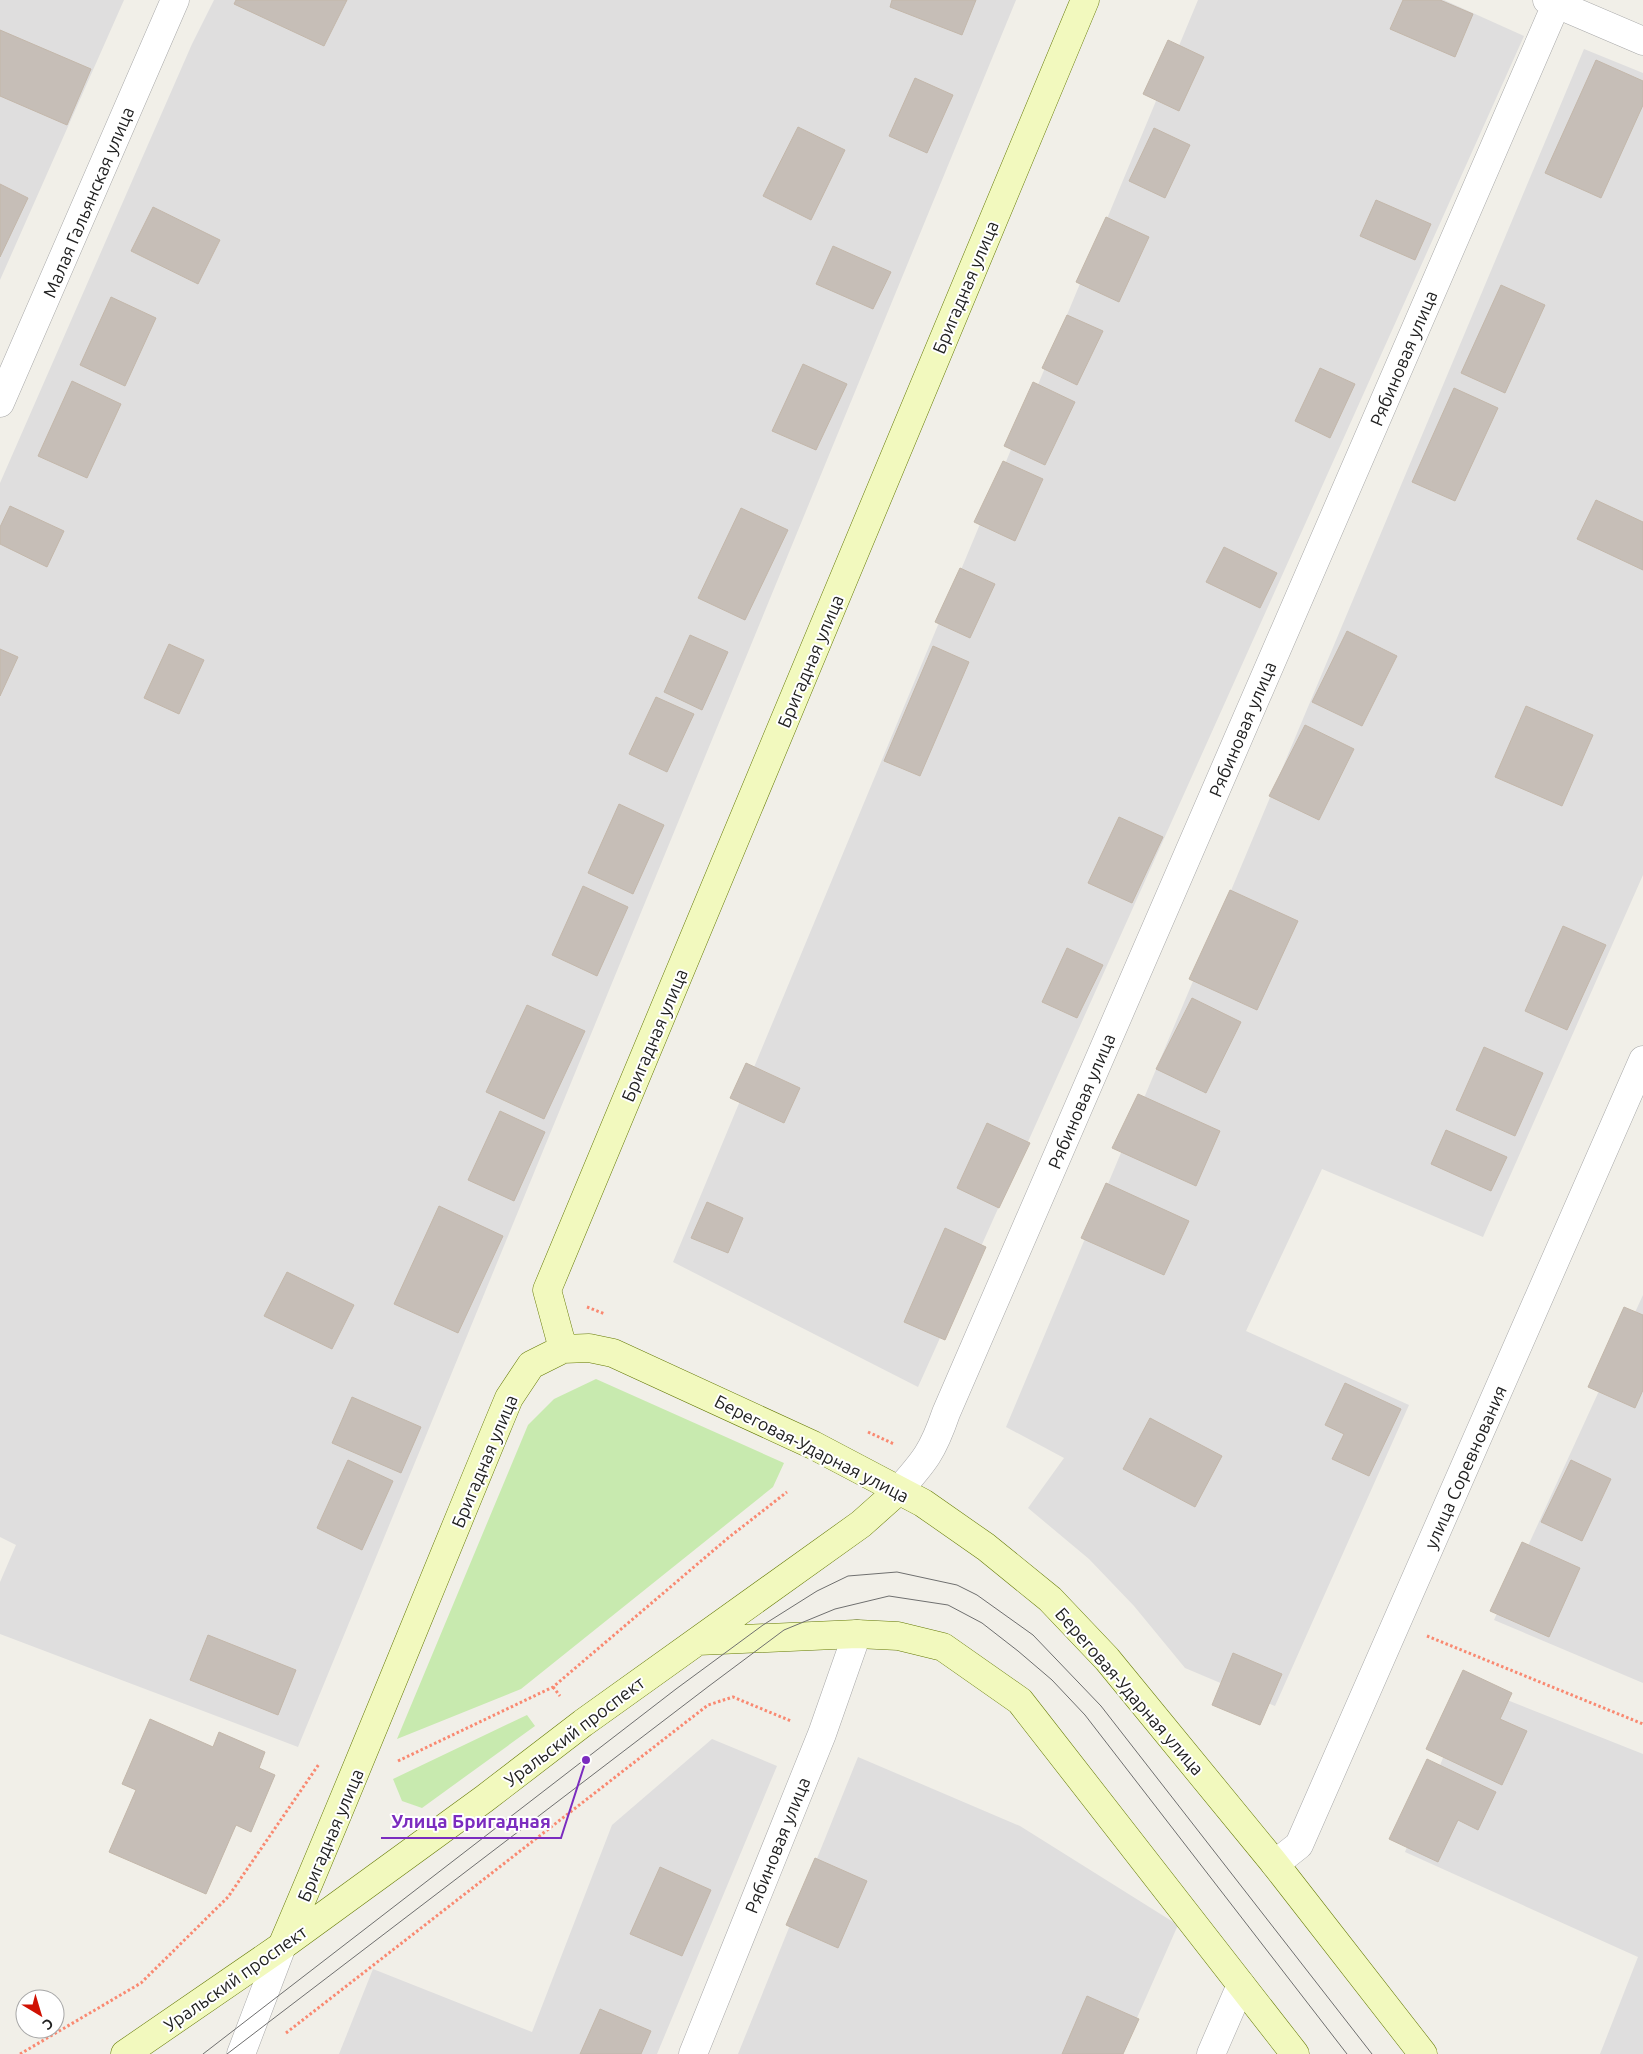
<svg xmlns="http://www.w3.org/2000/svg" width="1643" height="2054" font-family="Ubuntu,sans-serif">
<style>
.residential{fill:#dfdede}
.grass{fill:#c8eaaf}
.building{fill:#c6beb7;stroke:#c3b7aa}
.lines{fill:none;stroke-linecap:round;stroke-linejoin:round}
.street-casing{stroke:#a8a8a8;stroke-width:29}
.secondary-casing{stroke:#657a06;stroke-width:29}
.path{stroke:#f98971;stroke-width:3;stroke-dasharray:2.5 2.5;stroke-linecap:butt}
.street{stroke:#fff;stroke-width:28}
.secondary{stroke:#f2f9be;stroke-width:28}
.tram{stroke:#6f6f6f;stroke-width:1}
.labels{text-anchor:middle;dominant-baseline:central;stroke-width:4;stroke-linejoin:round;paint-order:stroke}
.street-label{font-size:18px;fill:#212121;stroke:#fff}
.leader{fill:none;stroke:#7b2cbf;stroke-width:2}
.callout-dot{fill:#7b2cbf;stroke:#fff;stroke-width:2}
.callout-label{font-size:19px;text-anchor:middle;font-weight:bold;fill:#7b2cbf;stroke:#fff;stroke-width:4;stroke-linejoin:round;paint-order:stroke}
</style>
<rect width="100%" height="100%" fill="#f1efe8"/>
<path class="residential" d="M 0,0 L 124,0 L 0,280 Z
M 214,0 L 1016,0 L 298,1747 L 0,1634 L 0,1582 L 16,1545 L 0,1537 L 0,483 L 192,44 Z
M 1198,0 L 1444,0 L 1524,36 L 918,1387 L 673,1262 Z
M 1584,49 L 1643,73 L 1643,875 L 1483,1237 L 1322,1169 L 1246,1331 L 1409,1405 L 1275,1706 L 1185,1668 L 1134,1606 L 1089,1559 L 1028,1508 L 1064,1458 L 1006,1427 Z
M 1643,1295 L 1643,1683 L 1494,1620 Z
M 1472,1686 L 1643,1754 L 1643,2054 L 1600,2054 L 1638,1957 L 1405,1852 Z
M 712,1739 L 777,1766 L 657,2054 L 339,2054 L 373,1969 L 532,2032 L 612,1825 Z
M 858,1757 L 1020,1826 L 1178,1925 L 1121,2054 L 738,2054 Z"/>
<path class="grass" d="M 596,1379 L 784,1463 L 773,1487 L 521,1689 L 397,1739 L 528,1425 L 554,1399 Z
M 527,1715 L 535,1726 L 422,1808 L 402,1801 L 393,1779 Z"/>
<path class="building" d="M 236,0 L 347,0 L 324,46 L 234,4 Z
M 892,0 L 976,0 L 962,35 L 890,7 Z
M 1403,0 L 1440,0 L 1473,14 L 1455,57 L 1390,29 Z
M 0,30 L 91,69 L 67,125 L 0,96 Z
M 1168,40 L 1204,57 L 1179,111 L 1143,94 Z
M 1596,60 L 1643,81 L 1643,105 L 1601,198 L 1545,173 Z
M 915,78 L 953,95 L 927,153 L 889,136 Z
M 798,127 L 845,150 L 811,220 L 763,196 Z
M 1154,128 L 1190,145 L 1165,198 L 1129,181 Z
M 0,184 L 28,198 L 0,257 Z
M 1376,200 L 1431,224 L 1415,260 L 1360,236 Z
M 153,207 L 220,240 L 198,284 L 131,251 Z
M 1106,217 L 1149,237 L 1119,302 L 1076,282 Z
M 833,246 L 891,272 L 873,309 L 816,284 Z
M 1501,285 L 1545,305 L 1505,393 L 1461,373 Z
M 111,297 L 156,318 L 125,386 L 80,365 Z
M 1067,315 L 1103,331 L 1077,385 L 1042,368 Z
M 803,364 L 847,384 L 816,450 L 772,431 Z
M 1320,368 L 1355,384 L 1330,438 L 1295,421 Z
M 72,381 L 121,404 L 87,478 L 38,456 Z
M 1033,382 L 1075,402 L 1045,465 L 1004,446 Z
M 1454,388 L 1498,408 L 1455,501 L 1412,482 Z
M 1003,461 L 1043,479 L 1015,541 L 974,522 Z
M 1596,500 L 1643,522 L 1643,570 L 1577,539 Z
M 10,506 L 64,531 L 47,567 L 0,544 L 0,527 Z
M 741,508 L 788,530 L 745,620 L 698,598 Z
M 1224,547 L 1277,573 L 1260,608 L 1206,582 Z
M 960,568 L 995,584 L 970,638 L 935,622 Z
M 1347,631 L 1397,656 L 1362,726 L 1312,702 Z
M 690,635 L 728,652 L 702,710 L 664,692 Z
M 169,644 L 204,660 L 179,714 L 144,698 Z
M 933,646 L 969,662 L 920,776 L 884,761 Z
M 0,649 L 18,657 L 0,696 Z
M 656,697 L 694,714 L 667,772 L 629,754 Z
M 1526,706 L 1593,735 L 1562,806 L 1495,777 Z
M 1305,725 L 1354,749 L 1319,820 L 1269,796 Z
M 619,804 L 664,825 L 633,894 L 588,873 Z
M 1119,817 L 1163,837 L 1132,903 L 1088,883 Z
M 583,886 L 628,907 L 597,976 L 552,955 Z
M 1230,890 L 1298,921 L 1257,1010 L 1189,979 Z
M 1563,926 L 1606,945 L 1567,1030 L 1525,1011 Z
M 1067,948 L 1103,965 L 1077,1018 L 1042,1002 Z
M 1192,998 L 1241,1022 L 1206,1093 L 1156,1069 Z
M 527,1005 L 585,1031 L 544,1119 L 486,1092 Z
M 1484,1047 L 1543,1073 L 1515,1136 L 1456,1110 Z
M 746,1063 L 800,1088 L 784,1123 L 730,1098 Z
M 1138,1094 L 1220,1131 L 1196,1186 L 1112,1148 Z
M 500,1111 L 545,1132 L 514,1201 L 468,1180 Z
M 987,1123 L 1030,1143 L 999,1208 L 957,1188 Z
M 1446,1130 L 1507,1157 L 1491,1191 L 1431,1164 Z
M 1106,1183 L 1189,1221 L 1164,1275 L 1081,1238 Z
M 707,1202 L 743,1218 L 728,1253 L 691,1238 Z
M 439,1206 L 503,1236 L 458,1333 L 394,1304 Z
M 945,1228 L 986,1247 L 945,1340 L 904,1322 Z
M 287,1272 L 354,1305 L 332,1349 L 264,1316 Z
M 1624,1307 L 1643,1315 L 1643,1390 L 1635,1408 L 1588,1387 Z
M 1345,1383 L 1401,1409 L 1369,1476 L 1332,1459 L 1344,1434 L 1325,1425 Z
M 352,1397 L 421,1427 L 401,1473 L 332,1443 Z
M 1150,1418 L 1222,1456 L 1195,1507 L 1123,1469 Z
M 348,1460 L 393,1481 L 362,1550 L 317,1528 Z
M 1571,1460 L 1611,1479 L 1582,1541 L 1541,1522 Z
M 1522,1542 L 1580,1568 L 1549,1637 L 1490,1611 Z
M 208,1635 L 296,1670 L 278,1715 L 190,1680 Z
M 1233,1653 L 1282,1674 L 1260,1725 L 1212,1705 Z
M 1463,1670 L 1512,1693 L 1500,1719 L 1527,1731 L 1502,1785 L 1426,1749 Z
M 150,1719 L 213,1747 L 219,1732 L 265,1752 L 259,1768 L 275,1775 L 251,1832 L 236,1825 L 206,1894 L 109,1852 L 136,1790 L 122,1784 Z
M 1427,1759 L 1496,1792 L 1478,1830 L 1458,1820 L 1438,1862 L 1389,1839 Z
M 815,1858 L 867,1881 L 838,1948 L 786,1925 Z
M 660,1867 L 711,1890 L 682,1956 L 630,1934 Z
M 1087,1996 L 1139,2019 L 1123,2054 L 1062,2054 Z
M 600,2009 L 651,2031 L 641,2054 L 580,2054 Z"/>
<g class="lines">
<defs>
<path id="street" d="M 1547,0 L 1643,41
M 0,403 L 175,0
M 898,1491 C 925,1461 933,1451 946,1413 L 1558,0
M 1275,1864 L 1299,1845 L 1643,1060
M 241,2054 L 282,1946
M 693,2054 L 822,1734 L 857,1634
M 1211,2054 L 1241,1985"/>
<path id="secondary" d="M 563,1349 L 547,1290 L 1085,0
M 698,1641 L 857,1634 L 898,1636 L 943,1647 L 1020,1701 L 1295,2054
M 282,1946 C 360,1764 433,1580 509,1398 L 531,1365 L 563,1349 L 589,1348 L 613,1353 L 813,1445 L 923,1503 L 986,1547 L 1050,1599 L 1107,1659 L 1275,1864 L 1423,2054
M 125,2054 L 282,1946 L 484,1799 L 583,1723 L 861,1524 L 898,1491"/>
</defs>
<use href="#street" class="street-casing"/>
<use href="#secondary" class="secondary-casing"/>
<path class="path" d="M 587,1307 L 605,1314
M 868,1432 L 894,1444
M 1427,1636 L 1643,1724
M 553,1687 L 560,1696
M 398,1761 L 553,1687 L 728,1538 L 787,1492
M 286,2033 L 708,1705 L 733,1697 L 791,1721
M 20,2054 L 141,1983 L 228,1897 L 319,1764"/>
<use href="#street" class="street"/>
<use href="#secondary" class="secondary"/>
<path class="tram" d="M 203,2054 L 676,1689 L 763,1625 L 817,1591 L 848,1576 L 897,1572 L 957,1585 L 977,1595 L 1033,1635 L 1101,1706 L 1372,2054
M 227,2054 L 709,1686 L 784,1630 L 835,1609 L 889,1596 L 948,1605 L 982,1623 L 1018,1651 L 1052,1680 L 1085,1715 L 1347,2054"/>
</g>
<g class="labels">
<g class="street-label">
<text transform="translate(88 202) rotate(-67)">Малая Гальянская улица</text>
<text transform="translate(965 287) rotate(-67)">Бригадная улица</text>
<text transform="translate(1403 358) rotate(-67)">Рябиновая улица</text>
<text transform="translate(810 661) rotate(-67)">Бригадная улица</text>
<text transform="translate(1242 729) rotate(-67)">Рябиновая улица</text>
<text transform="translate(654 1035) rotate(-67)">Бригадная улица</text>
<text transform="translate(1081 1101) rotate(-67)">Рябиновая улица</text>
<text transform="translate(812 1448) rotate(27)">Береговая-Ударная улица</text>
<text transform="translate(484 1461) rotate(-67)">Бригадная улица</text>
<text transform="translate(1465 1467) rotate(-66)">улица Соревнования</text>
<text transform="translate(1130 1691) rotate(49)">Береговая-Ударная улица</text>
<text transform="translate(574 1731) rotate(-37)">Уральский проспект</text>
<text transform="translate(330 1835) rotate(-67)">Бригадная улица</text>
<text transform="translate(777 1845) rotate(-68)">Рябиновая улица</text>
<text transform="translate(235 1978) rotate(-35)">Уральский проспект</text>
</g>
</g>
<path class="leader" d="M586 1760L561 1838H381"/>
<circle class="callout-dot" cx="586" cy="1760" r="5"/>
<g class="callout-label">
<text x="471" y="1828">Улица Бригадная</text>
</g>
<g transform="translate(40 2014) rotate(142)"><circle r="24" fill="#ffffff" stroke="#a6a6a6"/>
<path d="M0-4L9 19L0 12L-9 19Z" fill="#d01102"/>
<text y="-8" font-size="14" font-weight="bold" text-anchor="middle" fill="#212121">С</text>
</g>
</svg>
